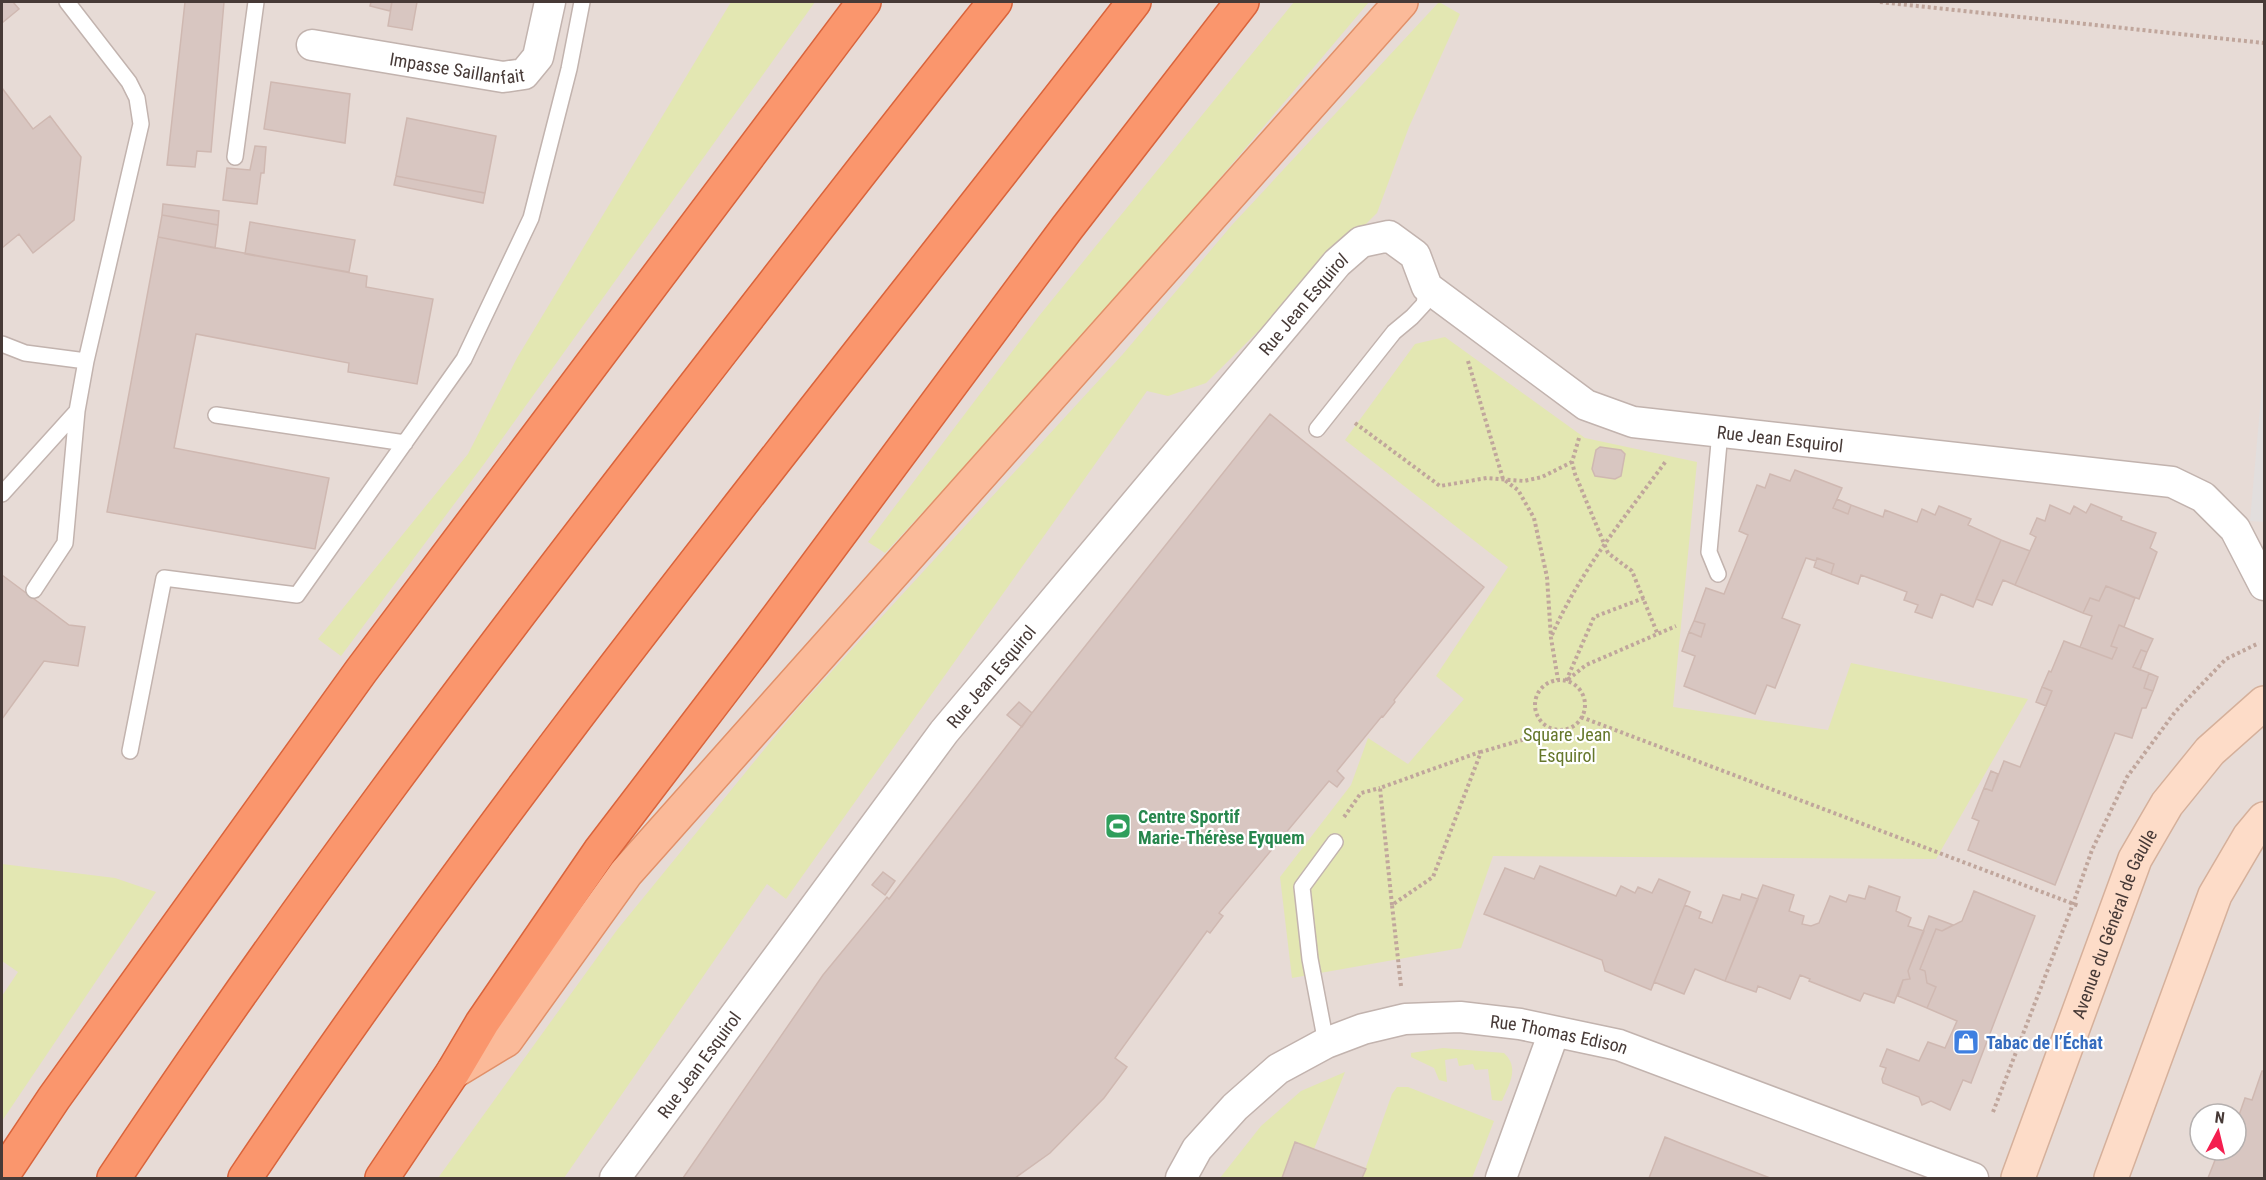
<svg xmlns="http://www.w3.org/2000/svg" width="2266" height="1180" font-family="'Roboto Condensed',sans-serif">
<style>
.residential{fill:#e7dbd6;fill-rule:evenodd}
.green{fill:#e3e7b2}
.parking{fill:#e2dedd}
.building{fill:#d8c6c1;stroke:#cfb8b1;stroke-width:1.5}
.lines{fill:none;stroke-linecap:round;stroke-linejoin:round}
.lane-casing{stroke:#c2b3ae;stroke-width:18}
.street-casing{stroke:#c2b3ae;stroke-width:33}
.secondary-casing{stroke:#d5b09b;stroke-width:36}
.primary-casing{stroke:#e19069;stroke-width:36}
.highway-casing{stroke:#d9643c;stroke-width:36}
.path{stroke:#c0a69c;stroke-width:4;stroke-dasharray:3 3;stroke-linecap:butt}
.lane{stroke:#fff;stroke-width:15}
.street{stroke:#fff;stroke-width:30}
.secondary{stroke:#fddcc8;stroke-width:33}
.primary{stroke:#fbba99;stroke-width:33}
.highway{stroke:#fa966d;stroke-width:33}
.labels{text-anchor:middle;dominant-baseline:central;stroke-width:4.5;stroke-linejoin:round;paint-order:stroke}
.street-label{font-size:18px;fill:#473a37;stroke:#fff}
.park-label{font-size:18px;fill:#65772b;stroke:#fff}
.leisure-label{font-size:18px;font-weight:bold;fill:#27864d;stroke:#fff;text-anchor:start}
.shop-label{font-size:18px;font-weight:bold;fill:#366cbe;stroke:#fff;text-anchor:start}
</style>
<rect width="100%" height="100%" fill="#f3ece8"/>
<path class="residential" d="M 2,2 L 2264,2 L 2264,1178 L 2,1178 ZM 2200,1114 L 2236,1114 L 2236,1150 L 2200,1150 Z"/>
<path class="green" d="M 731,2 L 815,2 L 484,464 L 341,656 L 318,639 L 468,454 L 517,358 Z
M 1294,2 L 1369,2 L 1083,340 L 885,553 L 868,542 L 1039,316 Z
M 1439,2 L 1460,14 L 1409,127 L 1377,213 L 1206,383 L 1168,396 L 1147,391 L 786,899 L 767,884 L 564,1178 L 438,1178 L 617,930 L 798,708 L 1123,354 L 1232,225 Z
M 1445,337 L 1585,438 L 1697,462 L 1673,707 L 1828,730 L 1851,663 L 2028,699 L 1936,859 L 1493,856 L 1461,948 L 1292,978 L 1280,877 L 1351,785 L 1368,738 L 1408,764 L 1464,699 L 1436,676 L 1508,567 L 1345,440 L 1415,344 Z
M 2,864 L 115,878 L 156,892 L 2,1121 L 2,996 L 18,972 L 2,961 Z
M 1443,1048 L 1504,1053 C 1520,1068 1509,1084 1502,1101 L 1492,1100 L 1488,1069 L 1475,1070 L 1473,1064 L 1459,1066 L 1457,1058 L 1445,1060 L 1447,1082 L 1439,1080 L 1434,1068 L 1411,1057 L 1411,1053 Z
M 1345,1072 L 1314,1149 L 1295,1142 L 1282,1178 L 1220,1178 L 1261,1126 L 1301,1091 Z
M 1397,1087 L 1408,1087 L 1494,1121 L 1472,1178 L 1362,1178 L 1392,1094 Z"/>
<path class="parking" d="M 2264,363 L 2264,522 L 2250,521 Z"/>
<path class="building" d="M 2,2 L 13,2 L 19,9 L 2,23 Z
M 185,2 L 224,2 L 211,152 L 197,151 L 195,167 L 167,165 Z
M 371,2 L 392,2 L 390,11 L 370,6 Z
M 392,2 L 417,2 L 412,30 L 388,26 Z
M 271,82 L 350,94 L 345,143 L 264,129 Z
M 2,88 L 33,129 L 50,116 L 81,157 L 74,220 L 33,253 L 19,234 L 2,248 Z
M 407,118 L 496,136 L 485,193 L 396,176 Z
M 255,146 L 266,147 L 264,173 L 261,173 L 257,204 L 223,200 L 227,168 L 250,170 Z
M 396,176 L 485,193 L 483,203 L 394,185 Z
M 163,204 L 219,211 L 218,225 L 162,215 Z
M 162,215 L 218,225 L 215,248 L 158,237 Z
M 250,222 L 355,240 L 349,272 L 245,254 Z
M 158,237 L 367,276 L 366,287 L 433,299 L 417,384 L 348,372 L 349,363 L 196,334 L 174,448 L 329,478 L 315,549 L 107,512 Z
M 1270,414 L 1484,587 L 1394,700 L 1395,702 L 1383,717 L 1382,716 L 1337,771 L 1344,778 L 1337,787 L 1329,781 L 1219,913 L 1223,916 L 1210,933 L 1207,931 L 1115,1058 L 1127,1067 L 1104,1098 L 1050,1153 L 1015,1178 L 683,1178 L 823,975 L 887,897 L 889,899 L 1032,713 Z
M 1600,447 L 1621,450 L 1625,454 L 1621,476 L 1615,479 L 1595,476 L 1592,469 L 1596,450 Z
M 1795,470 L 1842,488 L 1833,508 L 1848,514 L 1851,505 L 1883,517 L 1885,510 L 1917,522 L 1922,509 L 1935,515 L 1939,506 L 1971,519 L 1968,525 L 2001,540 L 1973,607 L 1941,594 L 1932,618 L 1915,612 L 1918,605 L 1904,600 L 1907,592 L 1861,575 L 1858,584 L 1831,574 L 1834,564 L 1817,558 L 1816,561 L 1806,558 L 1782,618 L 1800,625 L 1775,688 L 1767,685 L 1755,714 L 1684,686 L 1695,656 L 1682,651 L 1689,632 L 1701,637 L 1705,624 L 1694,621 L 1706,588 L 1724,594 L 1748,535 L 1739,531 L 1757,485 L 1765,488 L 1770,474 L 1790,481 Z
M 1837,499 L 1851,505 L 1848,514 L 1833,508 Z
M 2091,504 L 2122,517 L 2121,520 L 2156,533 L 2150,548 L 2157,552 L 2139,599 L 2106,586 L 2099,601 L 2090,598 L 2083,613 L 2015,585 L 2036,537 L 2030,534 L 2037,518 L 2045,521 L 2050,505 L 2070,514 L 2074,506 L 2086,513 Z
M 2001,540 L 2030,551 L 2015,585 L 2003,580 L 1992,605 L 1976,599 Z
M 1817,558 L 1834,564 L 1831,574 L 1814,567 Z
M 2,575 L 69,625 L 85,627 L 78,666 L 44,661 L 2,719 Z
M 2106,586 L 2135,598 L 2124,627 L 2119,625 L 2111,646 L 2117,648 L 2112,659 L 2080,647 L 2092,616 L 2083,613 L 2090,598 L 2099,601 Z
M 1694,621 L 1705,624 L 1701,637 L 1689,632 Z
M 2119,625 L 2153,639 L 2147,652 L 2141,650 L 2133,667 L 2149,673 L 2144,688 L 2153,691 L 2146,708 L 2142,708 L 2132,738 L 2115,733 L 2055,885 L 1968,850 L 1979,821 L 1972,818 L 1984,788 L 1992,791 L 2004,761 L 2020,767 L 2052,691 L 2042,687 L 2049,671 L 2051,672 L 2064,641 L 2112,659 L 2117,648 L 2111,646 Z
M 2141,650 L 2147,652 L 2140,670 L 2133,667 Z
M 2149,673 L 2158,677 L 2153,691 L 2144,688 Z
M 2042,687 L 2052,691 L 2046,706 L 2036,702 Z
M 1019,702 L 1032,713 L 1022,727 L 1007,715 Z
M 1991,771 L 1998,774 L 1992,791 L 1984,788 Z
M 1540,866 L 1616,896 L 1621,886 L 1635,893 L 1638,887 L 1652,893 L 1659,879 L 1690,892 L 1651,990 L 1605,971 L 1602,960 L 1484,914 L 1505,868 L 1534,879 Z
M 883,872 L 895,881 L 885,895 L 872,885 Z
M 1763,885 L 1794,895 L 1789,911 L 1804,916 L 1802,924 L 1811,926 L 1819,923 L 1830,896 L 1846,902 L 1849,895 L 1865,899 L 1869,886 L 1900,897 L 1896,911 L 1911,918 L 1908,926 L 1924,931 L 1908,971 L 1910,979 L 1903,980 L 1894,1003 L 1864,993 L 1860,1001 L 1809,981 L 1810,979 L 1800,975 L 1790,999 L 1758,986 L 1756,992 L 1725,981 Z
M 1974,891 L 2035,916 L 1971,1083 L 1963,1080 L 1950,1110 L 1931,1101 L 1922,1105 L 1919,1097 L 1883,1083 L 1882,1079 L 1886,1068 L 1880,1066 L 1887,1049 L 1919,1061 L 1928,1042 L 1945,1048 L 1957,1021 L 1927,1008 L 1936,987 L 1927,983 L 1925,971 L 1920,969 L 1936,929 L 1942,931 L 1962,921 Z
M 1742,894 L 1758,899 L 1725,981 L 1695,969 L 1684,994 L 1654,982 L 1685,905 L 1701,912 L 1699,918 L 1712,923 L 1723,895 L 1740,900 Z
M 1929,916 L 1953,925 L 1942,931 L 1936,929 L 1920,969 L 1925,971 L 1927,983 L 1936,987 L 1927,1008 L 1898,996 L 1903,980 L 1910,979 L 1908,971 Z
M 2262,1071 L 2264,1071 L 2264,1178 L 2208,1178 L 2219,1150 L 2236,1150 L 2236,1124 L 2245,1098 L 2252,1100 Z
M 1665,1137 L 1682,1144 L 1770,1178 L 1649,1178 Z
M 1295,1142 L 1366,1169 L 1362,1178 L 1282,1178 Z"/>
<g class="lines">
<defs>
<path id="lane" d="M 235,157 L 256,2
M 2,344 L 25,353 L 86,361
M 216,415 L 405,443
M 1317,429 L 1394,332 L 1412,317 L 1424,304 L 1427,287
M 2,494 L 77,411
M 1718,574 L 1709,552 L 1720,432
M 34,590 L 65,543 L 77,411 L 86,361 L 141,124 L 137,98 L 129,82 L 67,2
M 130,751 L 164,578 L 297,595 L 464,359 L 531,218 L 569,69 L 582,2
M 1326,1043 L 1310,959 L 1302,887 L 1335,842"/>
<g id="street">
<path id="s1" d="M 312,45 L 503,77 L 524,74 L 538,57 L 550,2"/>
<path id="s2" d="M 615,1178 L 944,732 L 1337,263 L 1361,242 L 1389,236 L 1415,255 L 1427,287 L 1586,405 L 1633,422 L 2172,482 L 2203,497 L 2235,529 L 2264,585"/>
<path id="s3" d="M 1181,1178 L 1197,1149 L 1235,1107 L 1278,1069 L 1326,1043 L 1363,1029 L 1405,1019 L 1460,1017 L 1520,1024 L 1619,1045 L 1973,1178"/>
<path d="M 1501,1178 L 1554,1032"/>
</g>
<g id="secondary">
<path id="s4" d="M 2018,1178 L 2135,859 L 2167,804 L 2210,751 L 2264,703"/>
<path d="M 2111,1178 L 2215,895 L 2249,837 L 2264,819"/>
</g>
<path id="primary" d="M 453,1072 L 506,1040 L 626,873 L 1401,2"/>
<path id="highway" d="M 2,1176 L 54,1098 L 361,671 L 864,2
M 114,1178 C 288,916 479,664 672,415 C 779,277 886,138 995,2
M 245,1178 C 519,770 833,391 1134,2
M 382,1178 L 453,1072 L 482,1023 L 600,851 L 755,648 L 1067,228 L 1242,2"/>
</defs>
<use href="#lane" class="lane-casing"/>
<use href="#street" class="street-casing"/>
<use href="#secondary" class="secondary-casing"/>
<use href="#primary" class="primary-casing"/>
<use href="#highway" class="highway-casing"/>
<path class="path" d="M 1880,2 L 2264,43
M 1468,361 L 1503,479 L 1518,490 L 1534,518 L 1547,577 L 1551,638 L 1558,680
M 1355,423 L 1440,486 L 1487,478 L 1524,481 L 1542,477 L 1572,462
M 1579,438 L 1572,462 L 1575,474 L 1608,553 L 1632,571 L 1658,635
M 1644,598 L 1594,617 L 1566,681 L 1586,665 L 1676,626
M 1552,635 C 1580,571 1625,517 1666,461
M1535 705a25 25 0 1 1 50 0a25 25 0 1 1-50 0Z
M 1581,717 L 2079,906
M 1344,817 L 1361,793 L 1380,788
M 1392,905 L 1380,788 L 1480,752
M 1401,986 L 1392,905 L 1433,877 L 1481,752 L 1556,730
M 1993,1112 L 2073,904 L 2092,850 L 2127,777 L 2175,712 L 2226,659 L 2259,643"/>
<use href="#lane" class="lane"/>
<use href="#street" class="street"/>
<use href="#secondary" class="secondary"/>
<use href="#primary" class="primary"/>
<use href="#highway" class="highway"/>
</g>
<defs>
<symbol id="stadium-square" viewBox="-11 -11 22 22"><rect x="-9" y="-9" width="18" height="18" rx="4" fill="#2e9e5b" stroke="#fff"/><path d="M0-5a6.5 5 0 1 0 0 10a6.5 5 0 1 0 0-10ZM-3.5-1.8h7v3.6h-7Z" fill="#fff"/></symbol>
<symbol id="shop-square" viewBox="-11 -11 22 22"><rect x="-9" y="-9" width="18" height="18" rx="4" fill="#3f7fe0" stroke="#fff"/><path d="M-5-2.5h2.3a2.7 3.5 0 0 1 5.4 0H5L5.5 6h-11ZM-1.5-2.5h3a1.5 2.3 0 0 0-3 0Z" fill="#fff"/></symbol>
</defs>
<g fill-rule="evenodd">
<use href="#stadium-square" x="1103" y="811" width="30" height="30"/>
<use href="#shop-square" x="1951" y="1027" width="30" height="30"/>
</g>
<g class="labels">
<g class="street-label">
<text stroke="none"><textPath href="#s1" startOffset="147">Impasse Saillanfait</textPath></text>
<text stroke="none"><textPath href="#s2" startOffset="1113">Rue Jean Esquirol</textPath></text>
<text stroke="none"><textPath href="#s2" startOffset="1689">Rue Jean Esquirol</textPath></text>
<text stroke="none"><textPath href="#s2" startOffset="627">Rue Jean Esquirol</textPath></text>
<text stroke="none"><textPath href="#s4" startOffset="272">Avenue du Général de Gaulle</textPath></text>
<text stroke="none"><textPath href="#s3" startOffset="440">Rue Thomas Edison</textPath></text>
<text stroke="none"><textPath href="#s2" startOffset="141">Rue Jean Esquirol</textPath></text>
</g>
<g class="park-label">
<text x="1567" y="734">Square Jean<tspan x="1567" dy="21">Esquirol</tspan></text>
</g>
<g class="leisure-label">
<text x="1138" y="816">Centre Sportif<tspan x="1138" dy="21">Marie-Thérèse Eyquem</tspan></text>
</g>
<g class="shop-label">
<text x="1986" y="1042">Tabac de l’Échat</text>
</g>
</g>
<rect width="2266" height="1180" fill="none" stroke="#473a37" stroke-width="6"/>
<g transform="translate(2218 1132) rotate(7)"><circle r="28" fill="#ffffff" stroke="#b5b0af" stroke-width="1.5"/>
<path d="M0-4.5L10 22L0 15L-10 22Z" fill="#f41e4f"/>
<text y="-9" font-size="16" font-weight="bold" text-anchor="middle" fill="#473a37">N</text>
</g>
</svg>
